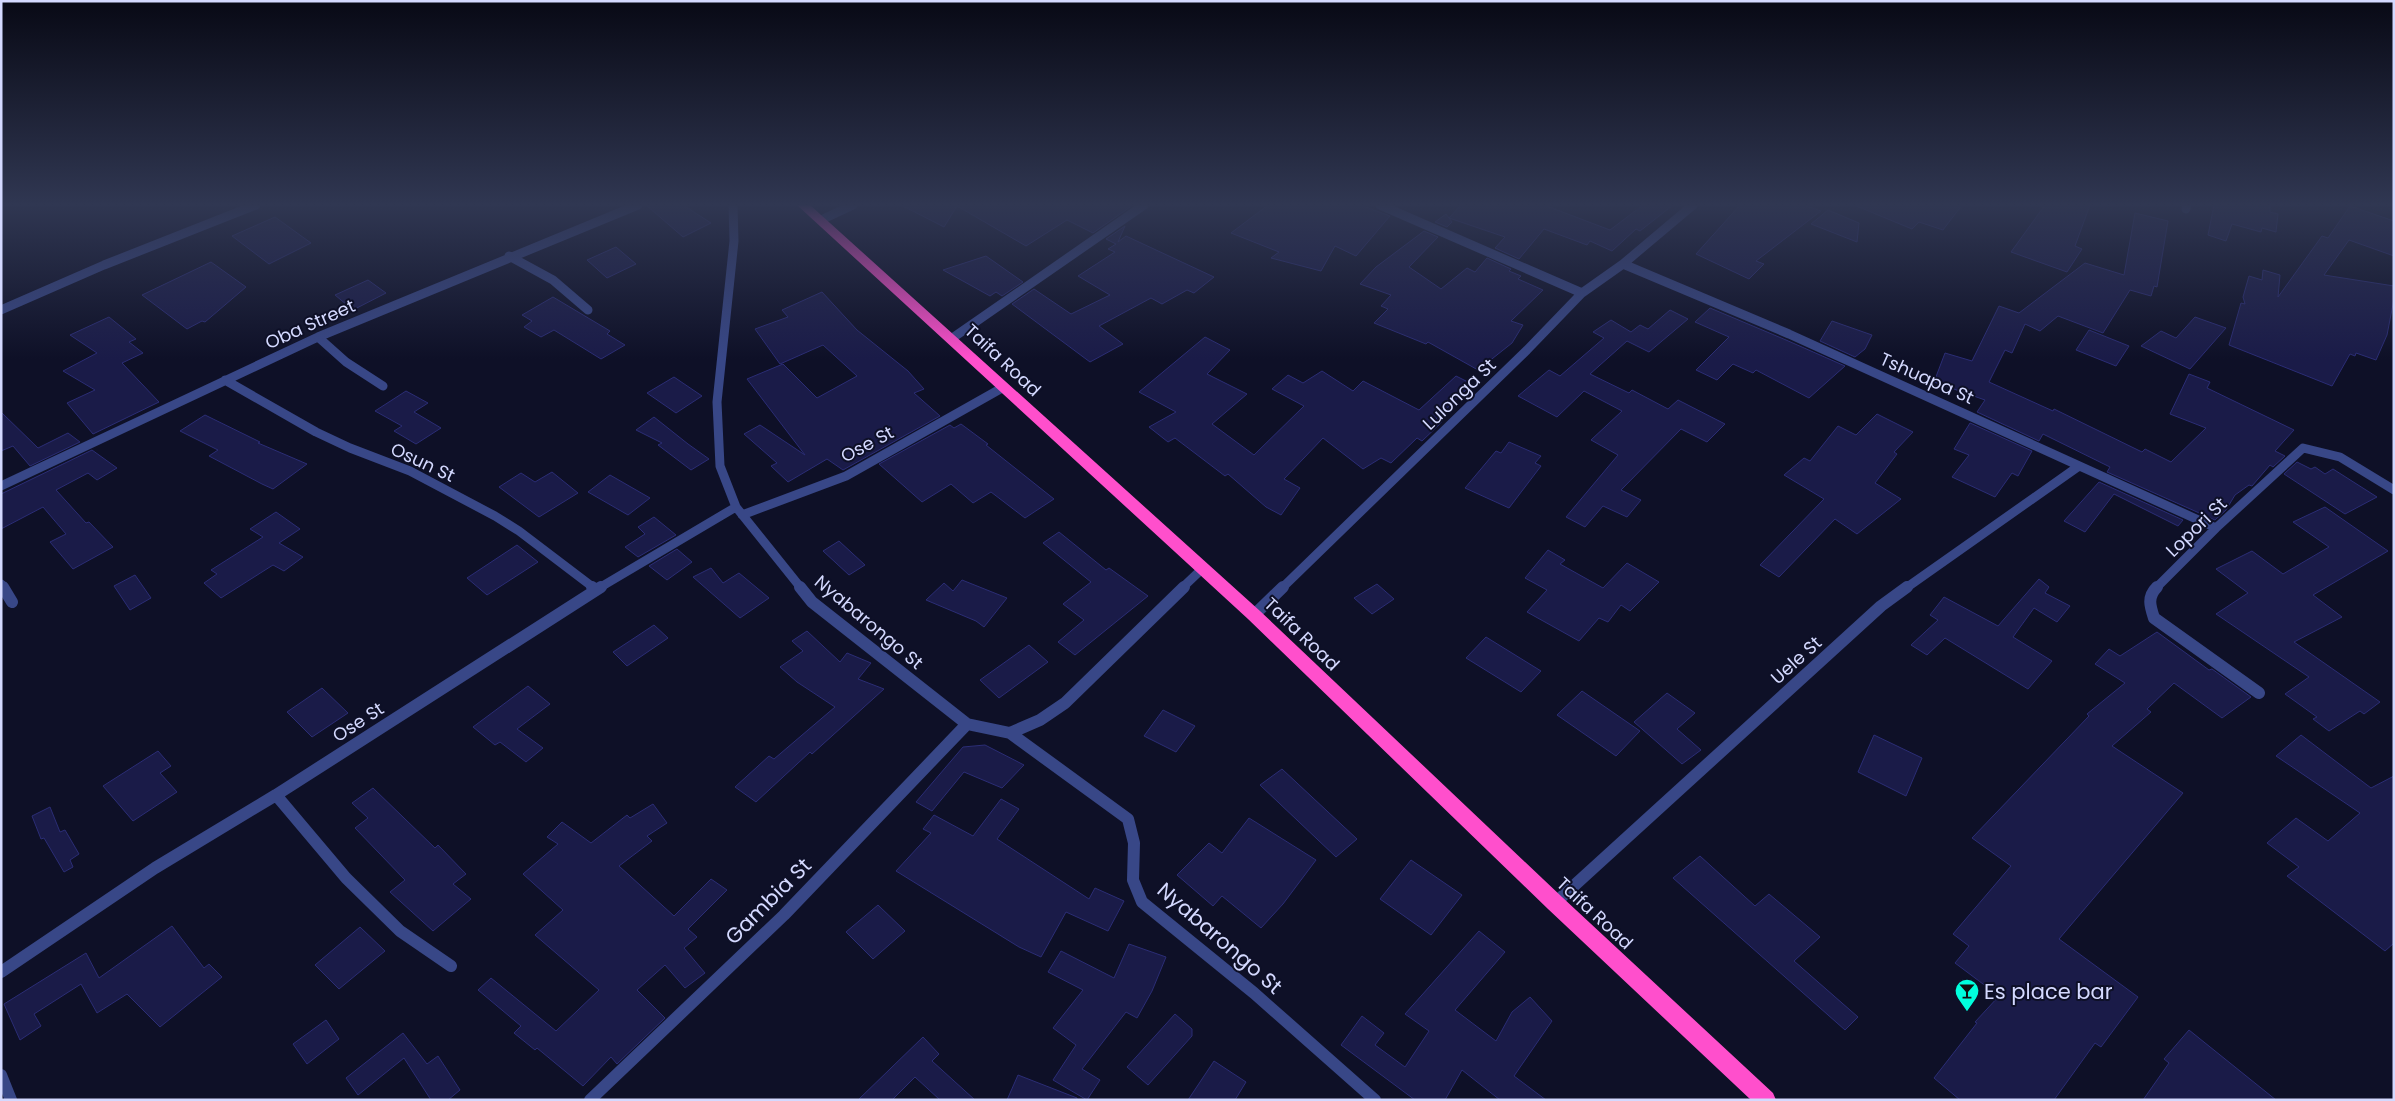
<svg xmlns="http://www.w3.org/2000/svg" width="2395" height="1101" font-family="Poppins,sans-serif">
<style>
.building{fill:#1a1b48;stroke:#2b2d75}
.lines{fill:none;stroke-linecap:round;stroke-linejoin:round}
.street-far1{stroke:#384787;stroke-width:9}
.street{stroke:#384787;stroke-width:12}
.highway{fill:#ff4fcc;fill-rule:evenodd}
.labels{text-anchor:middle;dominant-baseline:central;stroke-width:4;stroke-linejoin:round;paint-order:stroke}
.street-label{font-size:18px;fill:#d4d9ff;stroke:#0e1027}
.near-street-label{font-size:21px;fill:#d4d9ff;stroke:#0e1027}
.near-poi-label{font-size:21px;fill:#d4d9ff;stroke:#0e1027;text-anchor:start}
</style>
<rect width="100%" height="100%" fill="#0e1027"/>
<path class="building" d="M 646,205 L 683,205 L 711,223 L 683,237 Z
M 901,205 L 1133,205 L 1093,233 L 1067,220 L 1026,246 L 957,206 L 944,227 Z
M 1268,205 L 1360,205 L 1390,216 L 1356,256 L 1335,246 L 1321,271 L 1271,258 L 1279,252 L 1231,233 Z
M 1461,205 L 1544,205 L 1610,230 L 1643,205 L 1673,205 L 1640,231 L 1636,229 L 1612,251 L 1590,241 L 1587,245 L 1544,229 L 1519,259 L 1495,248 L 1505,237 L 1449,218 Z
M 1740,205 L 1803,205 L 1821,211 L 1756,261 L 1764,264 L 1749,279 L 1696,254 Z
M 1854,205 L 1962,205 L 1943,230 L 1919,222 L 1912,229 Z
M 2045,205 L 2090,205 L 2075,246 L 2082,249 L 2067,272 L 2011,252 Z
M 2214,205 L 2270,205 L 2270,212 L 2278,214 L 2276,232 L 2262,228 L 2261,232 L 2232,224 L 2226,241 L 2208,235 Z
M 2350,206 L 2394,221 L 2394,256 L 2349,240 L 2324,275 L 2394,286 L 2394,299 L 2387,335 L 2376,360 L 2356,353 L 2355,356 L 2350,354 L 2332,386 L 2229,345 L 2241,303 L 2245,304 L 2243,297 L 2249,276 L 2262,280 L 2263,270 L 2280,275 L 2278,297 L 2322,236 L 2328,238 Z
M 1828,210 L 1859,223 L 1857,242 L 1811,224 Z
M 2135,213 L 2168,221 L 2157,287 L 2154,286 L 2151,296 L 2130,290 L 2103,333 L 2058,316 L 2040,331 L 2025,324 L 2012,353 L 2005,350 L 1989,382 L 2053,411 L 2054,409 L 2142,452 L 2145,449 L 2171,462 L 2206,428 L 2170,414 L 2189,374 L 2210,382 L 2207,388 L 2294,430 L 2275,451 L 2285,456 L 2273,467 L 2270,465 L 2252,486 L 2249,485 L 2235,495 L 2226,510 L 2215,520 L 2107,472 L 2110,467 L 2043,434 L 2039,441 L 1977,412 L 1985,400 L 1934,382 L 1945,353 L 1972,361 L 1999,306 L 2019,313 L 2085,263 L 2124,275 Z
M 1446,214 L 1452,222 L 1447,227 L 1435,222 Z
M 275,217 L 311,243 L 269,264 L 232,236 Z
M 1125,226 L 1118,242 L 1126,236 L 1214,277 L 1194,293 L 1187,290 L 1162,304 L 1151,298 L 1099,326 L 1123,344 L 1090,362 L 1012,304 L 1034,289 L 1071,314 L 1110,295 L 1078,276 L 1115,252 L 1108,249 L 1116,244 L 1106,239 Z
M 1424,231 L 1438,237 L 1409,267 L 1441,289 L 1467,268 L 1475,272 L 1487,258 L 1511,269 L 1509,271 L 1521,276 L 1518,279 L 1543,290 L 1511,321 L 1523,325 L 1512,343 L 1478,370 L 1428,342 L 1426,344 L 1374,323 L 1388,309 L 1381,306 L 1391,295 L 1360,284 L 1376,267 Z
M 616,247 L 636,264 L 607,278 L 587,260 Z
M 986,256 L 1023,282 L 1002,296 L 996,292 L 990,296 L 943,270 Z
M 211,262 L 246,287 L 205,322 L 202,321 L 187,329 L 142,295 Z
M 368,280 L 386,293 L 353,310 L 335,295 Z
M 822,292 L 857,330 L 908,371 L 924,389 L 914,393 L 940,416 L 843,470 L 827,459 L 788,482 L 771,466 L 777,463 L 744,434 L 760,425 L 805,455 L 747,379 L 783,364 L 817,398 L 857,376 L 823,345 L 780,364 L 755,329 L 788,317 L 782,310 Z
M 553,297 L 610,331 L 607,334 L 625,345 L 601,359 L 554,330 L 541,337 L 524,327 L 532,321 L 522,315 Z
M 1710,308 L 1786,340 L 1845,366 L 1809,398 L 1756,370 L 1753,373 L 1733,364 L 1717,380 L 1696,370 L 1729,337 L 1695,322 Z
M 1670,310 L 1688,319 L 1649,352 L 1627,341 L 1590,374 L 1629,393 L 1632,390 L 1668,409 L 1678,400 L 1725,424 L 1707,442 L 1681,429 L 1621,490 L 1641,500 L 1627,517 L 1603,506 L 1585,527 L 1566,517 L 1618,455 L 1591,440 L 1622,411 L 1584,391 L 1557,417 L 1518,396 L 1549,370 L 1560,376 L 1604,338 L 1593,332 L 1611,320 L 1631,332 L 1640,325 L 1648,329 Z
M 109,317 L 136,339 L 129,342 L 143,353 L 122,363 L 159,402 L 93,434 L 67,403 L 95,390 L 63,371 L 97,353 L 70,335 Z
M 2195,317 L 2226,328 L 2190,369 L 2141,346 L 2161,331 L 2176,338 Z
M 1832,321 L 1872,335 L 1865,349 L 1855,357 L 1820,341 Z
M 2089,330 L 2129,346 L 2116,366 L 2076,350 Z
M 1205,337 L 1230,350 L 1207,374 L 1247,394 L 1212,424 L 1254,455 L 1304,406 L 1272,389 L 1288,375 L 1303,383 L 1322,371 L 1353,391 L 1363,381 L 1419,410 L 1456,376 L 1472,384 L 1436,419 L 1442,422 L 1422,441 L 1417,438 L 1391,463 L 1381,458 L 1363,469 L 1323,438 L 1284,479 L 1300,488 L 1281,515 L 1266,507 L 1228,474 L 1225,476 L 1175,438 L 1168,442 L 1149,427 L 1176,412 L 1139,392 Z
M 674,377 L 702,396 L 676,413 L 647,393 Z
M 406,391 L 428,403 L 414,412 L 441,428 L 416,444 L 394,431 L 402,426 L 375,411 Z
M 1,412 L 38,448 L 68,433 L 80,442 L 30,466 L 13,446 L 1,451 Z
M 1877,414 L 1913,432 L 1894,452 L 1897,454 L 1875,483 L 1901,499 L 1857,534 L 1835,519 L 1779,577 L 1760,565 L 1824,499 L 1784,475 L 1804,458 L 1810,461 L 1838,426 L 1856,435 Z
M 205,415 L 260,442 L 258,443 L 307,464 L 273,489 L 262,484 L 209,456 L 218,450 L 180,431 Z
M 654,417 L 688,444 L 709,459 L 691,470 L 658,445 L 662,443 L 636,430 Z
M 1970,423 L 2032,451 L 2018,476 L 2012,473 L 1995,497 L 1952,477 L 1969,455 L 1954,449 Z
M 961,424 L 988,444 L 986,445 L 1054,499 L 1025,518 L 991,492 L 973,503 L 951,484 L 922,502 L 879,464 L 950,425 L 954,428 Z
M 1509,442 L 1541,456 L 1535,463 L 1541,466 L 1509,508 L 1465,488 L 1496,451 L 1501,453 Z
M 92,450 L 117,468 L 97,480 L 88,473 L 56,490 L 86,523 L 89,522 L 113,547 L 73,569 L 50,542 L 66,534 L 43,507 L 1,529 L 1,494 Z
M 2297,462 L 2311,469 L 2315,467 L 2325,474 L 2333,469 L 2377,497 L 2345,514 L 2284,474 Z
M 552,472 L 578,493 L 539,517 L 499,487 L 521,473 L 535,482 Z
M 610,475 L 650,498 L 628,515 L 588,492 Z
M 2099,482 L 2183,520 L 2178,526 L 2114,494 L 2085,532 L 2064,521 Z
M 2325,507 L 2388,551 L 2313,595 L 2342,617 L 2294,642 L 2380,702 L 2364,714 L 2360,711 L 2329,731 L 2313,719 L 2317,717 L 2285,694 L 2309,677 L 2216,614 L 2248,593 L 2216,569 L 2252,551 L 2283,574 L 2329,547 L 2293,522 Z
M 276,512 L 300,529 L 279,543 L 303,557 L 284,571 L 273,565 L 221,598 L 204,583 L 217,574 L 211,570 L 263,537 L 250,529 Z
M 654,517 L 676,535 L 638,557 L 625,547 L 645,534 L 638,527 Z
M 1059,532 L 1106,570 L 1109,568 L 1148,596 L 1075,655 L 1058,642 L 1084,620 L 1063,604 L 1091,582 L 1043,543 Z
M 839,541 L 865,565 L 849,575 L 823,551 Z
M 517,545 L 538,562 L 487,595 L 467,578 Z
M 677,549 L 692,562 L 667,580 L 649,566 Z
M 1548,550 L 1565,560 L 1560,564 L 1603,588 L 1627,563 L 1659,582 L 1630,611 L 1621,605 L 1608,622 L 1599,618 L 1579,641 L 1527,612 L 1547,590 L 1525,578 Z
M 711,568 L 723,583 L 739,573 L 769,598 L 740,618 L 693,577 Z
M 135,575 L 151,598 L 130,610 L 114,586 Z
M 2039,579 L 2049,587 L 2045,593 L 2070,606 L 2057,622 L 2034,608 L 2013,637 L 2052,661 L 2028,689 L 1945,638 L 1927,655 L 1911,645 L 1938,620 L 1930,615 L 1944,597 L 1998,626 Z
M 962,580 L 1007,598 L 984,627 L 976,621 L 926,600 L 944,583 L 953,591 Z
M 1377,584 L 1394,599 L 1372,614 L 1354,598 Z
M 654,625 L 668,638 L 627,666 L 613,652 Z
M 807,631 L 840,662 L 847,653 L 871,663 L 858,679 L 884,689 L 812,754 L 810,752 L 756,802 L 735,787 L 769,756 L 774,759 L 835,707 L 797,682 L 780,667 L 803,651 L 792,641 Z
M 2157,632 L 2209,670 L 2212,669 L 2251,697 L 2222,718 L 2174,683 L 2147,709 L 2151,712 L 2112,746 L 2183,793 L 2059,939 L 2138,997 L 2101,1047 L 2095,1043 L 2054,1100 L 1960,1100 L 1934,1078 L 1977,1023 L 1975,1022 L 1999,996 L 1955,963 L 1969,946 L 1953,934 L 2011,866 L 1972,838 L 2089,716 L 2087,714 L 2125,683 L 2095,664 L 2109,649 L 2120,656 Z
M 1486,637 L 1541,671 L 1521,692 L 1466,658 Z
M 1029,645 L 1048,662 L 999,698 L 980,680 Z
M 528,686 L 550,704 L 517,729 L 543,748 L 526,762 L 500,742 L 495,745 L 473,727 Z
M 322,688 L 348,713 L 312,737 L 287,712 Z
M 1582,691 L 1640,731 L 1616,756 L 1557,715 Z
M 1667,693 L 1695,713 L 1677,729 L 1701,750 L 1682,764 L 1634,722 Z
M 1163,710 L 1195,726 L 1176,752 L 1144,736 Z
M 1874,735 L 1922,758 L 1906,796 L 1858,772 Z
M 2301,735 L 2371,788 L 2394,776 L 2394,943 L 2385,951 L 2287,876 L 2299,867 L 2267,843 L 2296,818 L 2328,841 L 2360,813 L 2276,756 Z
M 985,745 L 1024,765 L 1002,788 L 964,772 L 932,811 L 916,802 L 963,747 Z
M 158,751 L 171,766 L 160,773 L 177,792 L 133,821 L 103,786 Z
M 1282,769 L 1357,839 L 1336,857 L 1260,785 Z
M 373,788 L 435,848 L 438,845 L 466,874 L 453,884 L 471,899 L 433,931 L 390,892 L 405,880 L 355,828 L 368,818 L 352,803 Z
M 1001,799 L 1019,809 L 997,839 L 1089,899 L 1095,888 L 1124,901 L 1108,931 L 1066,912 L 1041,957 L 1019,947 L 896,871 L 931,833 L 923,829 L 934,815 L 973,836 Z
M 653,804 L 667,823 L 647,836 L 652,841 L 619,866 L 674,916 L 711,879 L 727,890 L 688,929 L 697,937 L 684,948 L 705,973 L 685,988 L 665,965 L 637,990 L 665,1018 L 617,1064 L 611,1057 L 583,1086 L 537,1048 L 535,1050 L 514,1033 L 521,1026 L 478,990 L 491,978 L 556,1031 L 599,990 L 535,935 L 563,910 L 523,874 L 558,844 L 547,837 L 562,822 L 591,843 L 627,815 L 630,818 Z
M 50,807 L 60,832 L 65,830 L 79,854 L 70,860 L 73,867 L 64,872 L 44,838 L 41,839 L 32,816 Z
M 1249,818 L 1316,860 L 1283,904 L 1261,928 L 1222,896 L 1213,906 L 1177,875 L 1209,843 L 1222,853 Z
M 1700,856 L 1755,906 L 1769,894 L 1820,937 L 1794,961 L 1858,1017 L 1845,1030 L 1673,878 Z
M 1411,860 L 1462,895 L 1431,935 L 1380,899 Z
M 878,905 L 905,931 L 873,959 L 846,932 Z
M 172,926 L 204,968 L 209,964 L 222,977 L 160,1027 L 127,994 L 97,1013 L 81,984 L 34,1014 L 41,1026 L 20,1040 L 4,1004 L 86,953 L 99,978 Z
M 360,927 L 385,951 L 339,989 L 315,965 Z
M 1479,931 L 1505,952 L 1455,1010 L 1496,1041 L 1512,1012 L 1530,997 L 1552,1021 L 1514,1076 L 1546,1100 L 1500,1100 L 1462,1070 L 1445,1100 L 1415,1100 L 1341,1045 L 1362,1016 L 1384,1033 L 1375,1045 L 1405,1067 L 1429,1031 L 1405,1014 Z
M 1129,944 L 1166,957 L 1152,991 L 1137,1018 L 1126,1012 L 1082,1069 L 1100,1080 L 1087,1100 L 1053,1080 L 1076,1045 L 1053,1028 L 1083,990 L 1048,972 L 1061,951 L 1114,978 Z
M 1175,1014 L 1192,1029 L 1192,1036 L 1148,1085 L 1127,1067 Z
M 326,1020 L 339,1039 L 307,1064 L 293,1044 Z
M 2189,1030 L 2276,1100 L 2143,1100 L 2169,1063 L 2164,1059 Z
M 403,1033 L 427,1064 L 438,1056 L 460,1090 L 448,1100 L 431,1100 L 404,1058 L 358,1095 L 346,1078 Z
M 923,1037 L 939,1054 L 932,1061 L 975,1100 L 940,1100 L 915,1077 L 892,1100 L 858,1100 Z
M 1214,1061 L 1246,1082 L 1235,1100 L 1188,1100 Z
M 1018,1075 L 1077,1098 L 1077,1100 L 1007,1100 Z"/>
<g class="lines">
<path class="street-far1" d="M 733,205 L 734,241 L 717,402 L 720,466 L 736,507 L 801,588
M 1380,205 L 1582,293
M 2186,209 L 2187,205
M 821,220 L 853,205
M 509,256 L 553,280 L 588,310
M 1623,264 L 1789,334 L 2216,528
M 1,310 L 104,265 L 256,205
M 318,337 L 346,362 L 383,386
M 951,339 L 1144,205
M 225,380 L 316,432 L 350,448 L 410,471 L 495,516 L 519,531 L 594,588
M 1,486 L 318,337 L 638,205
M 742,515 L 846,476 L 1002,388
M 1,584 L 4,588
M 599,588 L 736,507
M 1182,588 L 1203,568
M 1282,588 L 1527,350 L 1582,293 L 1623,264 L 1693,205
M 1906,588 L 2079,466
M 2156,588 L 2216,528 L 2303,448 L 2340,457 L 2394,490"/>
<path class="street" d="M 3,587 L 12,602
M 592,587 L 596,590
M 800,587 L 812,602 L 967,724 L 1010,733 L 1040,720 L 1065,703 L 1184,587
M 2157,587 C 2147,597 2150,606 2154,618 L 2259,693
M 1254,615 L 1283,587
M 1010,733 L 1128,819 L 1134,843 L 1133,880 L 1142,902 L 1254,993 L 1375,1100
M 276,795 L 346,878 L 400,931 L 451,966
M 1555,903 L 1881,606 L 1907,587
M 1,972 L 155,868 L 276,795 L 601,587
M 1,1075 L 11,1100
M 590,1100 L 784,915 L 967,724"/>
<path class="highway" d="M 797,205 L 810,205 L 1260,611 L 1562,897 L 1773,1093 L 1776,1100 L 1751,1100 L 1548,909 L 1248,619 Z"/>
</g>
<linearGradient id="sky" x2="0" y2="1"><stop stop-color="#080915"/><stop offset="0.57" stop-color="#303752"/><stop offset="1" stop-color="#303752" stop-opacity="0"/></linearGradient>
<rect width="2395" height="359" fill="url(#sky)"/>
<defs>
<symbol id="bar-pin" viewBox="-11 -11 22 30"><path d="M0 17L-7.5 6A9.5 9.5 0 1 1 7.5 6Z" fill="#0fd" stroke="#0e1027"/><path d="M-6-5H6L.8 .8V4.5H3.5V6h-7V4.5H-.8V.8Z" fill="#111"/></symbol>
</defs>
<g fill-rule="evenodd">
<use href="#bar-pin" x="1953" y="977" width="28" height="38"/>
</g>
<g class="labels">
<g class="street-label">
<text transform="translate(310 324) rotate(-24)">Oba Street</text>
<text transform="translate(1003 360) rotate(43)">Taifa Road</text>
<text transform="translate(1927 378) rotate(24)">Tshuapa St</text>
<text transform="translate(1459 394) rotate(-44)">Lulonga St</text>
<text transform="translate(867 444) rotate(-28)">Ose St</text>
<text transform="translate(423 462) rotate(25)">Osun St</text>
<text transform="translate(2196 527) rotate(-44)">Lopori St</text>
<text transform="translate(869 622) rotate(40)">Nyabarongo St</text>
<text transform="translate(1302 634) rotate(44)">Taifa Road</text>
<text transform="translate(1796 660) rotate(-42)">Uele St</text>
<text transform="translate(358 722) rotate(-33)">Ose St</text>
<text transform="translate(1595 913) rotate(43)">Taifa Road</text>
</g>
<g class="near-street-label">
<text transform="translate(768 901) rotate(-45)">Gambia St</text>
<text transform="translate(1220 938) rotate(41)">Nyabarongo St</text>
</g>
<g class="near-poi-label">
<text x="1984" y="991">Es place bar</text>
</g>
</g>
<rect width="2395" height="1101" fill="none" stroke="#d4d9ff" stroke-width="5"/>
</svg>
